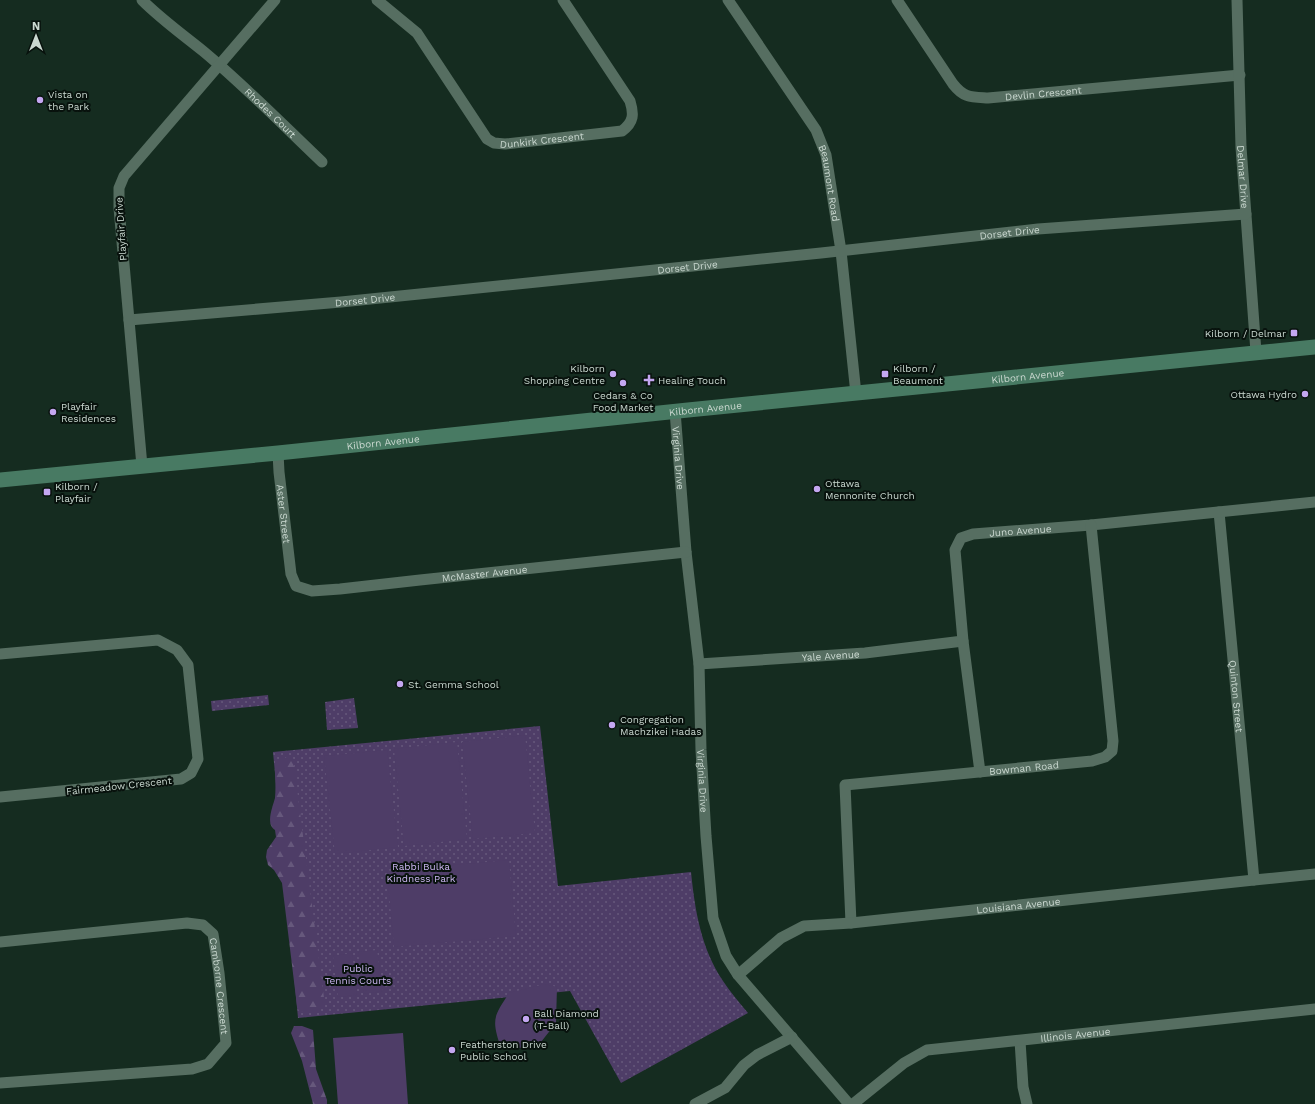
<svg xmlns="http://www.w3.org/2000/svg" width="1315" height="1104" font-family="'Work Sans',sans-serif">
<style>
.grass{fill:url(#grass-dots)}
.forest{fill:url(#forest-firs)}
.garden{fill:#4e3d67}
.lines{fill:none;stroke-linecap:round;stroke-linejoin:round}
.street{stroke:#566e61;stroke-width:11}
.secondary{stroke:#487a63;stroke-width:15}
.poi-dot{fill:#c4a7f1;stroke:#08120d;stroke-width:1.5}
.labels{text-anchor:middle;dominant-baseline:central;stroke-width:4;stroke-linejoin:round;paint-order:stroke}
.street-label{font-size:10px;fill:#cad8d0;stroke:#08120d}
.poi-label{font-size:10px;fill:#cad8d0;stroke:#08120d;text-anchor:start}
.park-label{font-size:10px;fill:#ccb6f1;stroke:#08120d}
</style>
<defs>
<pattern id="grass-dots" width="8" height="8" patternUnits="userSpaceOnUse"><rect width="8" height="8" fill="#4e3d67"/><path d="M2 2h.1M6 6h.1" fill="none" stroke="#66587c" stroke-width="1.8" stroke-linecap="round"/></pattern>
<pattern id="forest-firs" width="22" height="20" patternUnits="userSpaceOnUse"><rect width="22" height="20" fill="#4e3d67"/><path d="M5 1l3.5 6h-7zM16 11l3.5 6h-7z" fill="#66587c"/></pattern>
</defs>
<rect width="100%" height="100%" fill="#152c20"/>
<path class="grass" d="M 268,695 L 269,705 L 212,711 L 211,701 Z
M 354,698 L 358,728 L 327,730 L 325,702 Z
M 540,726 L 558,886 L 691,872 C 695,911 701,948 723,981 C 730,992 739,1002 748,1013 L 621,1083 L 570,991 L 298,1018 L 273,752 Z"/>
<path class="forest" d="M 288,756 L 293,758 L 324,998 L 324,1004 L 315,1012 L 299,1011 L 297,1006 L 282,883 L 274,870 L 268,865 L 266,857 L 267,850 L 276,837 L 275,830 C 265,824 273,806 275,798 C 276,788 275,776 275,766 L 278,763 Z
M 294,1026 L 302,1026 L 313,1030 L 316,1069 L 327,1100 L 327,1104 L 313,1104 L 302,1061 L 291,1033 Z"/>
<path class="garden" d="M 525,735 L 535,833 L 473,839 L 462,742 Z
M 457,742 L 467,839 L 404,846 L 394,749 Z
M 387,750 L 398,847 L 335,854 L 324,756 Z
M 509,860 L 516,936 L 394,947 L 387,871 Z
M 377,950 L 383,991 L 364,994 L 358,952 Z
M 352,953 L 357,995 L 338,997 L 333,956 Z
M 545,984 L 557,987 L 556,1023 L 541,1042 L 526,1047 L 511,1049 L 499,1042 C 491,1017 496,1014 509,993 Z
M 403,1033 L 408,1104 L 338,1104 L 333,1038 Z"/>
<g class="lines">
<g class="street">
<path id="s1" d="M 142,0 C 161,19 182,34 203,51 C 245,86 283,125 322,162"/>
<path id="s2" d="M 377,0 L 417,33 L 487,139 L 494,143 L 505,144 L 622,131 C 634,122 634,114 630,101 L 563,0"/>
<path id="s3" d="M 728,0 L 816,130 L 826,155 L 841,251 L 856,394"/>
<path id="s4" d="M 897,0 L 953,84 C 964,98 971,97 988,98 L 1240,75"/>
<path id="s5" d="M 1237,0 L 1241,147 L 1256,352"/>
<path id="s6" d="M 129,320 L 341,302 L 821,253 L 1038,229 L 1246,214"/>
<path id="s7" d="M 675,411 L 686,552 L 699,664 L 701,750 L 706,836 L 713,918 L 726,956 L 738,975 L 849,1104"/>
<path id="s8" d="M 278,453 L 279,472 L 291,574 L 296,586 L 312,591 L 340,589 L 420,580 L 686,552"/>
<path d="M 142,466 L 119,208 L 119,188 L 124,176 L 275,0"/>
<path id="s9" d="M 1219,512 L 1254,880"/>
<path d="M 0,654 L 158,640 L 177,650 L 188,665 L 198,759 L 191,773 L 181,779 L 0,797"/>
<path id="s10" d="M 699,664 L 865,653 L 963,641"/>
<path id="s11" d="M 980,772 L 963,641 L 955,550 L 961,538 L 973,534 L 1091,525 L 1315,502"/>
<path id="s12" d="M 851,923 L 845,785 L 1092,761 L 1105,757 L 1112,751 L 1113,741 L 1091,525"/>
<path id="s13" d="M 0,942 L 187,923 L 203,925 L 213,934 L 219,973 L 226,1043 L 208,1064 L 192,1069 L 0,1083"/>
<path id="s14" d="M 738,975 L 781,938 L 804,926 L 851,923 L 1254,880 L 1315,874"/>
<path d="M 1020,1041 L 1023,1087 L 1027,1104"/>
<path d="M 695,1104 L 725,1088 L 744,1065 L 757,1055 L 792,1037"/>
<path id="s15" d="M 853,1104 L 904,1063 L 927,1050 L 1315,1009"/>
</g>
<path class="secondary" id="s16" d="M 0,480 L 278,453 L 688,410 L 1315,347"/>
</g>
<g class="poi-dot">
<circle cx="40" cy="100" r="4"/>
<rect x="1290" y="329" width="8" height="8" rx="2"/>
<circle cx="613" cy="374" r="4"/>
<rect x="881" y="370" width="8" height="8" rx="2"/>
<path d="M647 374h4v4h4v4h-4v4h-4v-4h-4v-4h4z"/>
<circle cx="623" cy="383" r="4"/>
<circle cx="1305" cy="394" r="4"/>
<circle cx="53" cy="412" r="4"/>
<circle cx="817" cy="489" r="4"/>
<rect x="43" y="488" width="8" height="8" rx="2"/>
<circle cx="400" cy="684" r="4"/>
<circle cx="612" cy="725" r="4"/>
<circle cx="526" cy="1019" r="4"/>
<circle cx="452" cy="1050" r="4"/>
</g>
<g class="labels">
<g class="street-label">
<text stroke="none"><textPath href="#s4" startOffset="196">Devlin Crescent</textPath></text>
<text stroke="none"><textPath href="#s1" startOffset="171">Rhodes Court</textPath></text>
<text stroke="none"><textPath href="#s2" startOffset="235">Dunkirk Crescent</textPath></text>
<text stroke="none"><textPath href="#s5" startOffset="177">Delmar Drive</textPath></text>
<text stroke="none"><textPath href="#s3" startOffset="212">Beaumont Road</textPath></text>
<text transform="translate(121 229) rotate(-94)">Playfair Drive</text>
<text stroke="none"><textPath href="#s6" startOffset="885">Dorset Drive</textPath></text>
<text stroke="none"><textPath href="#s6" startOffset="561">Dorset Drive</textPath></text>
<text stroke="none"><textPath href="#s6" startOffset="237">Dorset Drive</textPath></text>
<text stroke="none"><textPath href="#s16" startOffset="1033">Kilborn Avenue</textPath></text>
<text stroke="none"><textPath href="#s16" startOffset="709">Kilborn Avenue</textPath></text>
<text stroke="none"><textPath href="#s16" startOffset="385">Kilborn Avenue</textPath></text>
<text stroke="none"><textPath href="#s7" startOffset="47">Virginia Drive</textPath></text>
<text stroke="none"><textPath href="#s8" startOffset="61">Aster Street</textPath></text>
<text stroke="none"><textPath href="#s11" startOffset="297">Juno Avenue</textPath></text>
<text stroke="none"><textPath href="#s8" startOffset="325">McMaster Avenue</textPath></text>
<text stroke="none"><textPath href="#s10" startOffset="132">Yale Avenue</textPath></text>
<text stroke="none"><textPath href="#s9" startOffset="185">Quinton Street</textPath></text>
<text stroke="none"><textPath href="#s12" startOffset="318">Bowman Road</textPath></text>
<text stroke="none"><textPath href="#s7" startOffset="371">Virginia Drive</textPath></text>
<text transform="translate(119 786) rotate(-6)">Fairmeadow Crescent</text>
<text stroke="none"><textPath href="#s14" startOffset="298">Louisiana Avenue</textPath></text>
<text stroke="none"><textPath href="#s13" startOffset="270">Camborne Crescent</textPath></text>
<text stroke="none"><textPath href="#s15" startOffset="241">Illinois Avenue</textPath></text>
</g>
<g class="poi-label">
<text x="48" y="94">Vista on<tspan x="48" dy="12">the Park</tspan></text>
<text x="1286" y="333" text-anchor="end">Kilborn / Delmar</text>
<text x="605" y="368" text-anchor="end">Kilborn<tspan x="605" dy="12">Shopping Centre</tspan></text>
<text x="893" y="368">Kilborn /<tspan x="893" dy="12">Beaumont</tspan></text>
<text x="658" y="380">Healing Touch</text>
<text x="1297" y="394" text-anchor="end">Ottawa Hydro</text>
<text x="623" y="395" text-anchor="middle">Cedars &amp; Co<tspan x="623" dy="12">Food Market</tspan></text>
<text x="61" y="406">Playfair<tspan x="61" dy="12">Residences</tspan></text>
<text x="825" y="483">Ottawa<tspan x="825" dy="12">Mennonite Church</tspan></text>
<text x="55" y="486">Kilborn /<tspan x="55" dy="12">Playfair</tspan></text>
<text x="408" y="684">St. Gemma School</text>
<text x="620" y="719">Congregation<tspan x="620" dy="12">Machzikei Hadas</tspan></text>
<text x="534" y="1013">Ball Diamond<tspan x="534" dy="12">(T-Ball)</tspan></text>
<text x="460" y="1044">Featherston Drive<tspan x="460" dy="12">Public School</tspan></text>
</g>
<g class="park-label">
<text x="421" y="866">Rabbi Bulka<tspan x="421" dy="12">Kindness Park</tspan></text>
<text x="358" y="968">Public<tspan x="358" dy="12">Tennis Courts</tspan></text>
</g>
</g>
<g transform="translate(36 36)" stroke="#08120d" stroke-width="3" paint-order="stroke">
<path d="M0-3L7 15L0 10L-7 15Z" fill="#cad8d0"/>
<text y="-6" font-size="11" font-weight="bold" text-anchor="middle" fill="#cad8d0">N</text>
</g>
</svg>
